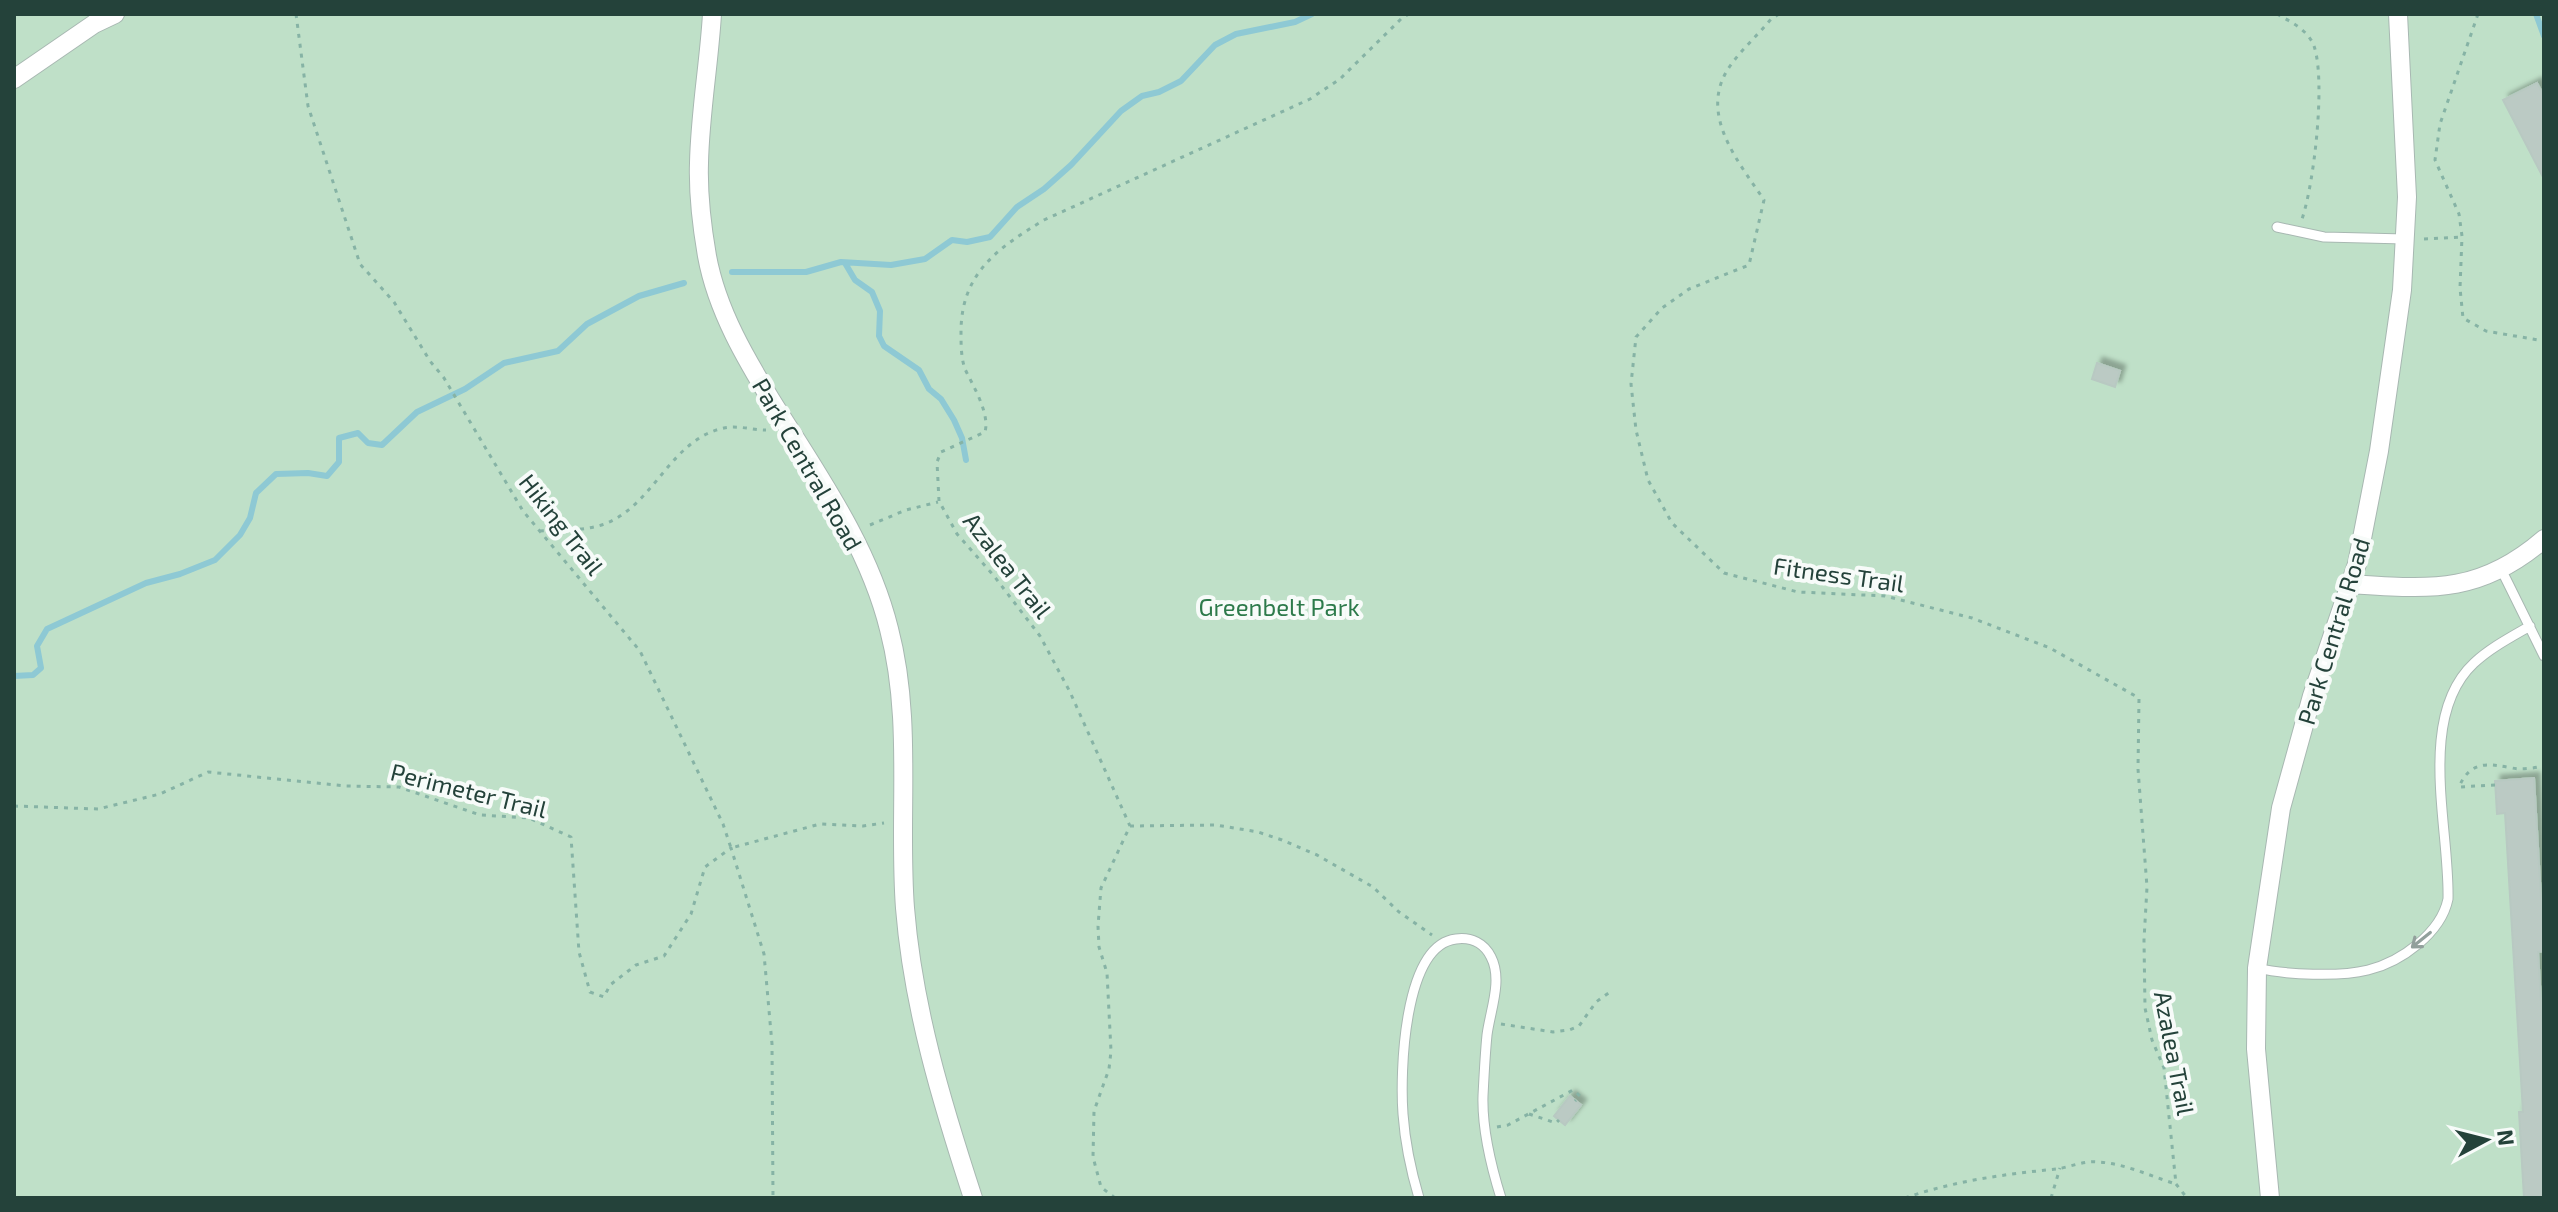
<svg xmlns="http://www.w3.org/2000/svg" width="2558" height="1212" font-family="'Exo 2',sans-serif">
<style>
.green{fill:#bfe0c8}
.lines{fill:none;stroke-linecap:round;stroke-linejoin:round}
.stream{stroke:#8ec9d4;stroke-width:6}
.building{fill:#bbcac4;stroke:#b8c9c2;stroke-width:2;filter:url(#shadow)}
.lane-casing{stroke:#a8b8b2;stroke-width:11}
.street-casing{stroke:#a8b8b2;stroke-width:20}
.path{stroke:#86b3a5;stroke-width:3;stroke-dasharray:4 6;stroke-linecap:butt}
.lane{stroke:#fff;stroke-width:9}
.street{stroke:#fff;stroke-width:18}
.oneway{stroke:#92a09c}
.labels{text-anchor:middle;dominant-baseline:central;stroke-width:8;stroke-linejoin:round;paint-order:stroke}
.street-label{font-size:24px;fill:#24423a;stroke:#f7fbf9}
.park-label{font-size:24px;fill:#2d7a4b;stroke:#f7fbf9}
</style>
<defs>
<filter id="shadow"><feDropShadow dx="5.5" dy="-5.5" stdDeviation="2" flood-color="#0004"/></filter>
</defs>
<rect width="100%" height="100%" fill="#e6efeb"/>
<path class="green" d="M 14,14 L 2544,14 L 2544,1198 L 14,1198 Z"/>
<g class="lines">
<path class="stream" d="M 2536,14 L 2544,36
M 845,263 L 855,280 L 872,292 L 880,311 L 879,336 L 884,346 L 919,370 L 929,389 L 941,399 L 954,420 L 962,438 L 966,460
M 732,272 L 806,272 L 841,262 L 891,265 L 925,259 L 952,240 L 967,242 L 990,237 L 1017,207 L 1044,189 L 1071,165 L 1121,111 L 1142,96 L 1159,92 L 1181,81 L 1215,45 L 1236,34 L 1295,22 L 1312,14
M 14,676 L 33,675 L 41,668 L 37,646 L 47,629 L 146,583 L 180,574 L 215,560 L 240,535 L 250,518 L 256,493 L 276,474 L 308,473 L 327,476 L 339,462 L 339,438 L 358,433 L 368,443 L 382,445 L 417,412 L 465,389 L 504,363 L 558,351 L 587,324 L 639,296 L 684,283"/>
</g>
<path class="building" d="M 2537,83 L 2544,96 L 2544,179 L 2503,100 Z
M 2097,363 L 2120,371 L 2115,387 L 2092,379 Z
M 2534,778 L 2544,951 L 2538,952 L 2544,1051 L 2544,1197 L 2524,1198 L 2519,1112 L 2523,1112 L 2505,813 L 2497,814 L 2495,781 Z
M 1570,1096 L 1581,1105 L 1565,1125 L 1554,1116 Z"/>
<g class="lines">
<defs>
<path id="lane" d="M 2277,227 L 2324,237 L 2405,239
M 2501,569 L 2544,656
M 2257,968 C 2286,975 2340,977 2368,970 C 2401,962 2441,933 2448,899 C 2450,829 2416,717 2474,663 C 2490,648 2511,637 2530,626
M 1419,1198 C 1411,1171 1405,1142 1403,1114 C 1400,1074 1403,945 1456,939 C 1471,937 1484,943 1491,957 C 1503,980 1490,1011 1487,1035 C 1485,1055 1484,1076 1483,1096 C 1482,1130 1491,1166 1501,1198"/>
<path id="street" d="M 712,14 C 709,64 700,113 699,163 C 698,192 702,227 707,256 C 717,311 747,361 776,408 C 820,478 869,548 889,629 C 913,720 898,815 905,908 C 913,1008 942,1103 973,1198
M 14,79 L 94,24 L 115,14
M 2350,584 C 2430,589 2479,595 2544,539
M 2270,1198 L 2256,1049 L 2257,968 L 2281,808 L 2312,696 L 2357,564 L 2379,451 L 2402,290 L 2407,197 L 2398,14"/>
</defs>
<use href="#lane" class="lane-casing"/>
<use href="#street" class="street-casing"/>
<path class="path" d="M 296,14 L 308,106 L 360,264 L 394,302 L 430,361 L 444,378 L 523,511 L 640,651 L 723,824 L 731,848 L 820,824 L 863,826 L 884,823
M 1779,14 L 1771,19 C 1758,35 1742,49 1730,66 C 1697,113 1738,161 1764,200 L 1749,265 L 1689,289 L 1662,308 L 1636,337 L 1631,384 L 1636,430 L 1648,480 L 1672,523 L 1724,573 L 1798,592 L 1885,596 L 1972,618 L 2050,648 L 2139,698 L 2138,769 L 2147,887 L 2144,940 L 2145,1008 L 2152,1040 L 2164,1068 L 2176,1184
M 2277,14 C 2291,22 2308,30 2314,46 C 2326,81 2314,184 2302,219
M 2478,14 L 2440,124 L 2435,160 L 2459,214 L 2462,236 L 2460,288 L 2463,318 L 2486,331 L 2544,341
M 2424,239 L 2461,237
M 870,525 L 906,510 L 938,502
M 540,531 C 561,530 588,531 607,523 C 655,503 671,439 724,428 C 737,425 753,430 766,430
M 2495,785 L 2459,787 C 2470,761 2487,763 2512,768 C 2522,770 2534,768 2544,766
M 14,806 L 98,809 L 160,794 L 208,772 L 346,786 L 399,787 L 480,815 L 529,818 L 571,837 L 579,952 L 590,992 L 604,997 L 610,985 L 636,965 L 664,956 L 691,914 L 705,867 L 731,848 L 764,954 L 772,1044 L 773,1198
M 1130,826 L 1216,825 L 1258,832 L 1282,840 L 1317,855 L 1373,887 L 1399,912 L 1432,935
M 1501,1024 L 1553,1032 L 1569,1030 L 1579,1026 L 1596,1002 L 1610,992
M 1529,1114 L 1556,1123 L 1559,1120
M 1497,1127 L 1508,1125 L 1573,1090 L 1580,1096 L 1575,1101
M 2176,1184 L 2187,1198
M 1115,1198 L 1101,1187 L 1093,1157 L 1094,1111 L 1109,1069 L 1111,1051 L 1107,973 L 1099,947 L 1098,926 L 1101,888 L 1130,826 L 1070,692 L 1040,636 L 994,576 L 957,534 L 939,501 L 937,462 L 941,452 L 985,432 C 990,413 973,386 965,369 C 961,358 961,344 961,332 C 961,273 998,248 1044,220 L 1310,99 L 1340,79 L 1402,18 L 1409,14
M 1905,1198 C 1954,1181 2005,1174 2057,1169 C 2070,1167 2085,1160 2099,1162 C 2126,1164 2150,1176 2176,1184
M 2051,1198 L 2060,1168"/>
<use href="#lane" class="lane"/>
<use href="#street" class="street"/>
</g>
<defs><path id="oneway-shaft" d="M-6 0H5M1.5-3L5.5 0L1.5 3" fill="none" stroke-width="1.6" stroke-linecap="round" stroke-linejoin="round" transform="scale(2)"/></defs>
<use class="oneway" href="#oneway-shaft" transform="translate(2421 940) rotate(141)"/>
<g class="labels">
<g class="street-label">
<text transform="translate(808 464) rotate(60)">Park Central Road</text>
<text transform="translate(562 524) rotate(52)">Hiking Trail</text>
<text transform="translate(1008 565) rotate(52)">Azalea Trail</text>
<text transform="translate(1839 574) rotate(8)">Fitness Trail</text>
<text transform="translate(2333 631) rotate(-73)">Park Central Road</text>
<text transform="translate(469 790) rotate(14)">Perimeter Trail</text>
<text transform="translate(2175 1053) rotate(79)">Azalea Trail</text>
</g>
<g class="park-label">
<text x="1279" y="606">Greenbelt Park</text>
</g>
</g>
<rect width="2558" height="1212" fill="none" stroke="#24423a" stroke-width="32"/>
<g transform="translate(2486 1140) rotate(83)" stroke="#f7fbf9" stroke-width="6" paint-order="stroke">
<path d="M0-6L14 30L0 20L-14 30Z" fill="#24423a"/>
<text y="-12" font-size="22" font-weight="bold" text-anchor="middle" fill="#24423a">N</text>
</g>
</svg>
